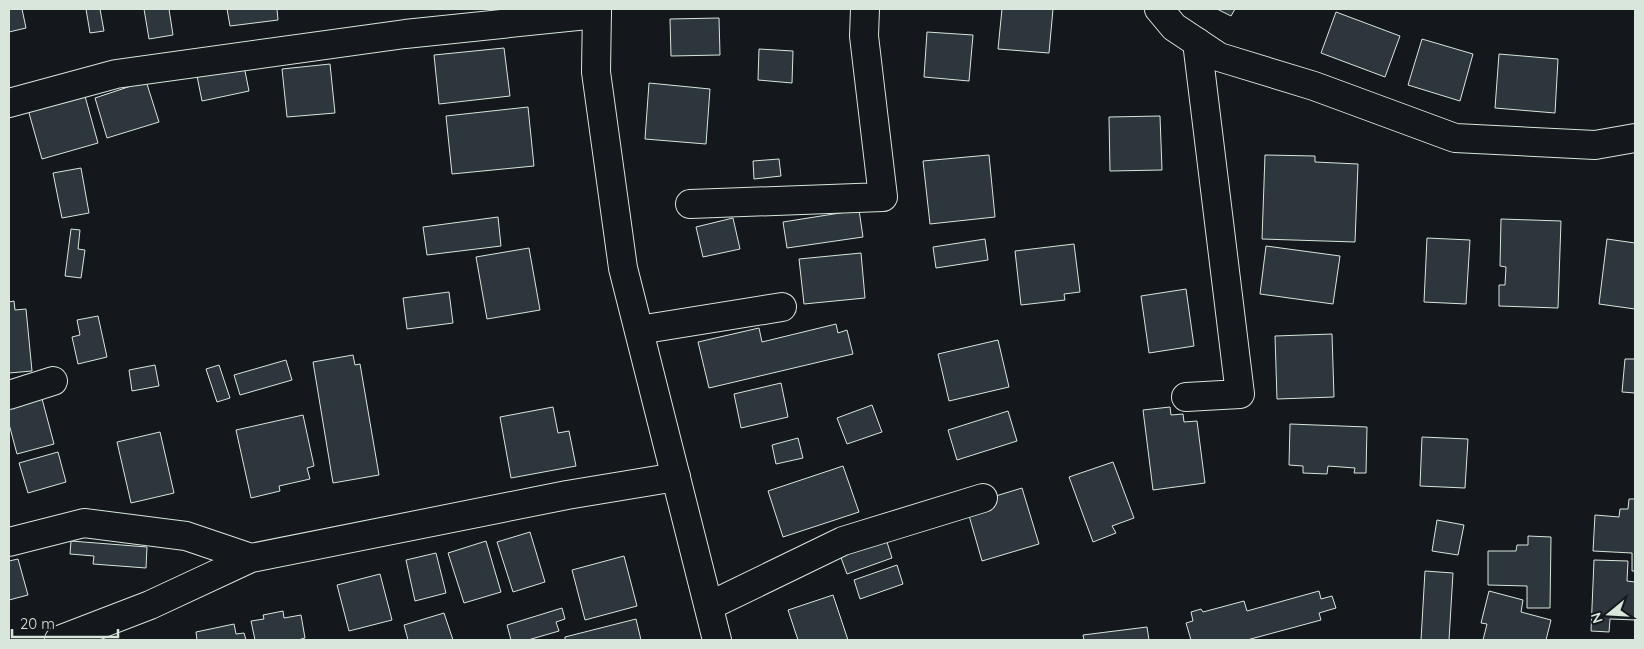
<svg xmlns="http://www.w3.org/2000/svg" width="1644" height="649" font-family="Quicksand,sans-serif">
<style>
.building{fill:#2c363c;stroke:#d8e6dc}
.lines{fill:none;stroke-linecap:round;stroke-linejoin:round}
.street-casing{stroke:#d8e6dc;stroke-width:30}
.secondary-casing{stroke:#d8e6dc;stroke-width:30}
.street{stroke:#14181c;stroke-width:28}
.secondary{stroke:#14181c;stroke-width:28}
</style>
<rect width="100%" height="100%" fill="#14181c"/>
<path class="building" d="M 9,9 L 22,9 L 26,28 L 9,32 Z
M 86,9 L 100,9 L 104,31 L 90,33 Z
M 144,9 L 169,9 L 173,35 L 149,39 Z
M 227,9 L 277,9 L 278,20 L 230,26 Z
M 1002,9 L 1053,9 L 1049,53 L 998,49 Z
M 1217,9 L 1235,9 L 1231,16 Z
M 1336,12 L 1400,36 L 1385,77 L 1321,53 Z
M 719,18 L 720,55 L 671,56 L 670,19 Z
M 927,32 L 973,35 L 969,81 L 924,77 Z
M 1422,39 L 1473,54 L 1460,101 L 1408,85 Z
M 504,48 L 510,96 L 439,104 L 434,55 Z
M 759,49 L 793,51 L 792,83 L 758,80 Z
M 1499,54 L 1558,59 L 1555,113 L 1495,108 Z
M 330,64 L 335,113 L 287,117 L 282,69 Z
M 244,66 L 249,91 L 202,101 L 197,76 Z
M 146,81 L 159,122 L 107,138 L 95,98 Z
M 649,83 L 710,89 L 706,144 L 645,139 Z
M 83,89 L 98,143 L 42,159 L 27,106 Z
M 528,107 L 534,166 L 452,174 L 446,116 Z
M 1160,116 L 1162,170 L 1110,171 L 1109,117 Z
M 989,155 L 995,217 L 930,224 L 923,161 Z
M 1265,155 L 1315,156 L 1315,162 L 1358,164 L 1355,242 L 1262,239 Z
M 779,159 L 781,176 L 754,179 L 753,161 Z
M 81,168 L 89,213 L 62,218 L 53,173 Z
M 859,210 L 863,237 L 787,248 L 783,222 Z
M 498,217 L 501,246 L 427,255 L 423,227 Z
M 733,218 L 740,249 L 703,257 L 696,227 Z
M 1501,219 L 1561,221 L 1558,308 L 1499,306 L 1499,285 L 1505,285 L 1506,267 L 1500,266 Z
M 71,229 L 80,230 L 78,249 L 85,250 L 81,278 L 65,276 Z
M 1427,238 L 1470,240 L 1466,304 L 1424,302 Z
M 985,239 L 988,260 L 936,268 L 933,247 Z
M 1607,239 L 1635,243 L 1635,309 L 1599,304 Z
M 1074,244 L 1080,292 L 1064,294 L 1065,300 L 1021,305 L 1015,251 Z
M 1266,246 L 1340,256 L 1333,304 L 1260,294 Z
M 529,248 L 540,310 L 487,319 L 476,257 Z
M 861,253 L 865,298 L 804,304 L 799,259 Z
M 1186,289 L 1194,346 L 1149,353 L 1141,296 Z
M 449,292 L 453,323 L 407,329 L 403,298 Z
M 14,301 L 15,310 L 26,309 L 32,371 L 9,373 L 9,302 Z
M 98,316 L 107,357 L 78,364 L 72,337 L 80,335 L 77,320 Z
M 836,324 L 838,333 L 847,330 L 853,354 L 709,388 L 698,342 L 759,328 L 762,342 Z
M 1332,334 L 1334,397 L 1277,399 L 1275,336 Z
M 998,340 L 1009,387 L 949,401 L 938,354 Z
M 353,355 L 355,365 L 360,364 L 379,475 L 333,483 L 313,362 Z
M 1625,359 L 1635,359 L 1635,393 L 1622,392 Z
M 286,360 L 292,380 L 240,395 L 234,375 Z
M 155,365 L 159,386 L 132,391 L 129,370 Z
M 219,365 L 230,398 L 217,402 L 206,369 Z
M 781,383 L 788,417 L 741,428 L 734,394 Z
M 41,395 L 54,444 L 17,454 L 9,424 L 9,403 Z
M 872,405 L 882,432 L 847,444 L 837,418 Z
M 553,407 L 558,433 L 569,431 L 576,466 L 511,478 L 500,417 Z
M 1170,407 L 1171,415 L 1183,414 L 1184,422 L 1197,421 L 1205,483 L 1153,490 L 1143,410 Z
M 1008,411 L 1017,441 L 957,460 L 948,430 Z
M 303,415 L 314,466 L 307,468 L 310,479 L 279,486 L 280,491 L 251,498 L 236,430 Z
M 1290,424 L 1367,427 L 1366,473 L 1354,473 L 1355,468 L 1328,466 L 1327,474 L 1303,473 L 1303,466 L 1289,465 Z
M 160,432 L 174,493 L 131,503 L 117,442 Z
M 1422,437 L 1468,439 L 1465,488 L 1420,486 Z
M 798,438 L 803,458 L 776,464 L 772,445 Z
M 58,452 L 66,482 L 28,493 L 19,463 Z
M 1113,462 L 1134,518 L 1112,526 L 1116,533 L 1093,542 L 1069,477 Z
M 843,466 L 859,512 L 783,537 L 768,491 Z
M 1022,488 L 1039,544 L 982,561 L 966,505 Z
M 1629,499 L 1635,499 L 1635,571 L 1632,571 L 1632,553 L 1593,551 L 1595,515 L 1619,517 L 1620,509 L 1628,509 Z
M 1437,520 L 1464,525 L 1458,555 L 1432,551 Z
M 530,532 L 545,582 L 513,592 L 497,542 Z
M 1528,536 L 1551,537 L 1550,608 L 1527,608 L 1527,586 L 1488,585 L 1488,551 L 1516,551 L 1517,545 L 1528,545 Z
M 886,539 L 892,558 L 847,574 L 840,555 Z
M 71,541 L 147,547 L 146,568 L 93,564 L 94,556 L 70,554 Z
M 486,541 L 501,592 L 464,603 L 448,553 Z
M 436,553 L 446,593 L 415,601 L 406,560 Z
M 624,556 L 637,606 L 585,620 L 572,570 Z
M 18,559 L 28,595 L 9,600 L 9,561 Z
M 1594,560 L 1628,561 L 1627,581 L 1635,582 L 1635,620 L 1610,619 L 1609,632 L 1591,631 Z
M 897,565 L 903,584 L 860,599 L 854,580 Z
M 1425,571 L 1453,573 L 1449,640 L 1421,640 Z
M 380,574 L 392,620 L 349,631 L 337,585 Z
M 1319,591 L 1321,599 L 1332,596 L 1336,608 L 1319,613 L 1321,620 L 1247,640 L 1191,640 L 1186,623 L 1193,621 L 1191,612 L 1201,609 L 1203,612 L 1244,601 L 1247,611 Z
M 1489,591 L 1523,600 L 1521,612 L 1551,620 L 1546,640 L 1483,640 L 1487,624 L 1481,623 Z
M 833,595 L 848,640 L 798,640 L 788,610 Z
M 562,608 L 565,619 L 556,622 L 559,631 L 528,640 L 511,640 L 507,625 Z
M 283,611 L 284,618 L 301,615 L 305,638 L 298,640 L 255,640 L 251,621 L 264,619 L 263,615 Z
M 444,613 L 453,640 L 408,640 L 404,625 Z
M 636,619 L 641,640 L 565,640 L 565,637 Z
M 234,624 L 236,634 L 244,633 L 246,640 L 197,640 L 196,632 Z
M 1147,627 L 1149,640 L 1084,640 L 1083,635 Z"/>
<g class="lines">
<defs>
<path id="street" d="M 9,103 L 116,74 L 405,34 L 597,14
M 690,204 L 883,197 L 864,36 L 865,9
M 639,330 L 782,307
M 9,395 L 53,381
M 1186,397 L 1240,394 L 1197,42
M 9,542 L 84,523 L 186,536 L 251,558
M 709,606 L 843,541 L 983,498
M 59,640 L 150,605 L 251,558 L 567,495 L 676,477"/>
<path id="secondary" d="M 597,9 L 596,72 L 623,268 L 717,640
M 1159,9 L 1174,27 L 1219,57 L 1314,86 L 1455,138 L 1595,145 L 1635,138"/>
</defs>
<use href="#street" class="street-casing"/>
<use href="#secondary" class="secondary-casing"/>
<use href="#street" class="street"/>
<use href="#secondary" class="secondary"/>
</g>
<rect width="1644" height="649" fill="none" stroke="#d8e6dc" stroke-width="20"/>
<g transform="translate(1609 614) rotate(252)" stroke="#14181c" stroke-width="4" paint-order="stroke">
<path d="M0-4L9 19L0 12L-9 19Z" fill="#d8e6dc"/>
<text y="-8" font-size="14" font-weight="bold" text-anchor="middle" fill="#d8e6dc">N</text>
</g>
<path d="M12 629v8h106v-8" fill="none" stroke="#d8e6dc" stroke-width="2.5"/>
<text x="20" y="629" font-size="15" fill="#d8e6dc" stroke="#14181c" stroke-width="4" paint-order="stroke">20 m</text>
</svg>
